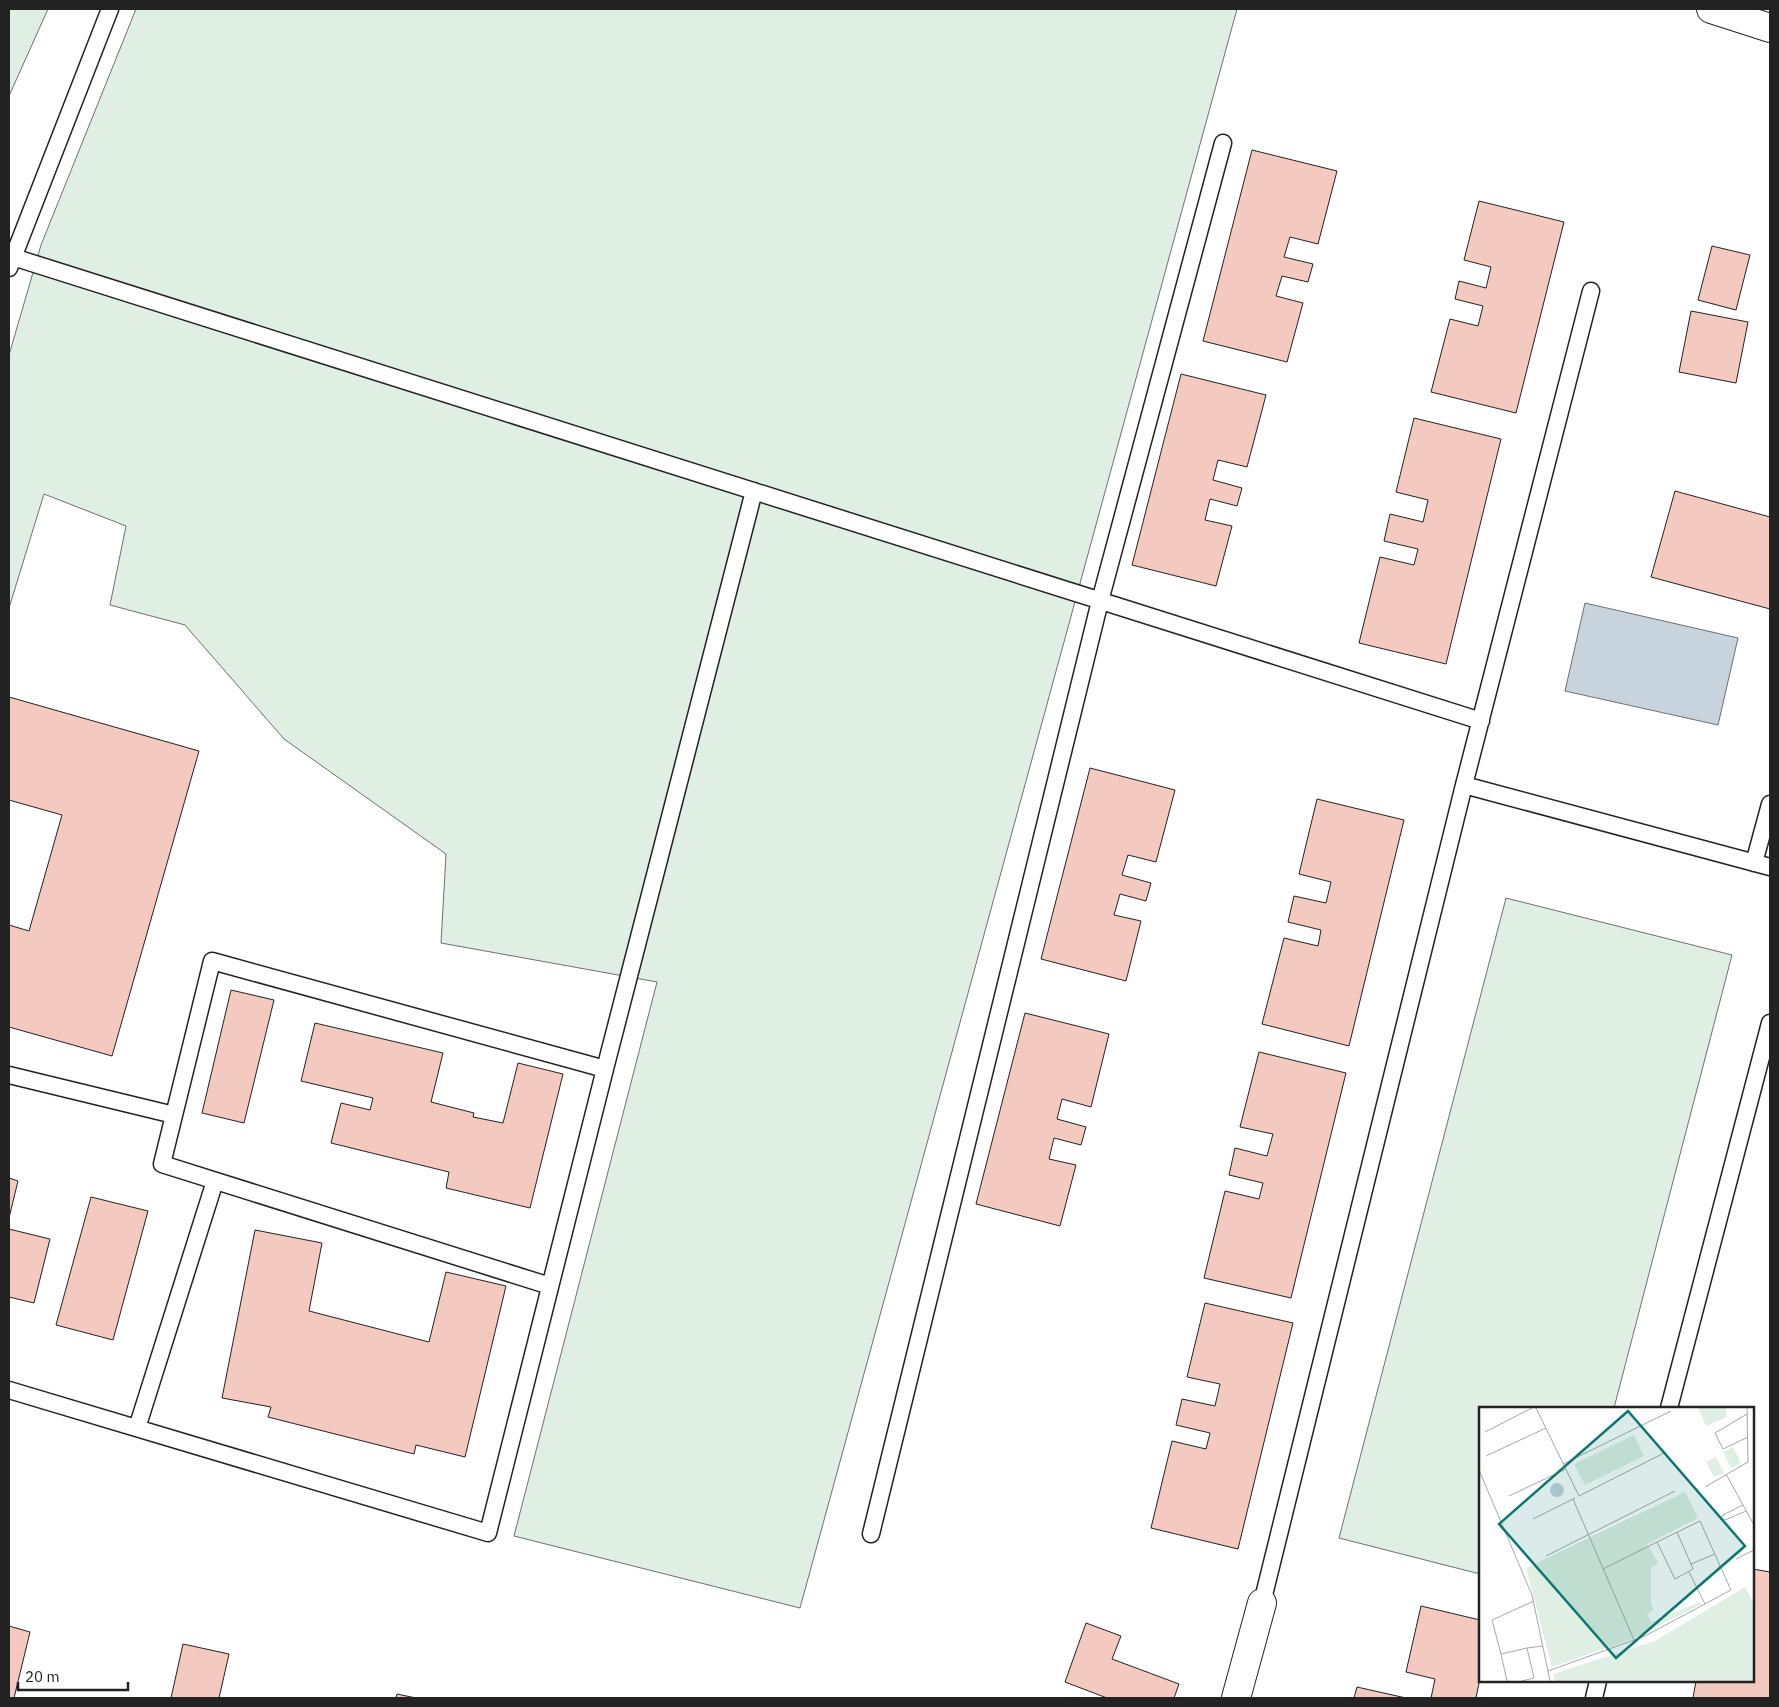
<svg xmlns="http://www.w3.org/2000/svg" width="1779" height="1707" font-family="'IBM Plex Sans',sans-serif">
<style>
.green{fill:#e0efe3;stroke:#6f6f6f}
.water{fill:#c7d3dd;stroke:#6f6f6f}
.building{fill:#f3c9c0;stroke:#222}
.lines{fill:none;stroke-linecap:round;stroke-linejoin:round}
.lane-casing{stroke:#222;stroke-width:19}
.street-casing{stroke:#222;stroke-width:30}
.secondary-casing{stroke:#222;stroke-width:30}
.lane{stroke:#fff;stroke-width:16}
.street{stroke:#fff;stroke-width:28}
.secondary{stroke:#fff;stroke-width:28}
.inset-road{fill:none;stroke:#a7a7a7;stroke-width:1}
.view{fill:#0f766e;fill-opacity:0.15;stroke:#0f766e;stroke-width:2.5}
.inset-edge{fill:none;stroke:#222;stroke-width:2.5}
</style>
<rect width="100%" height="100%" fill="#fff"/>
<path class="green" d="M 9,9 L 48,9 L 9,96 Z
M 136,9 L 1237,9 L 800,1608 L 514,1536 L 657,982 L 441,943 L 446,854 L 284,739 L 185,625 L 110,605 L 126,526 L 44,494 L 9,608 L 9,355 L 41,245 Z
M 1506,898 L 1732,955 L 1614,1408 L 1480,1408 L 1480,1574 L 1339,1538 Z"/>
<path class="water" d="M 1585,603 L 1738,638 L 1718,725 L 1565,691 Z"/>
<path class="building" d="M 1252,150 L 1337,171 L 1318,244 L 1290,237 L 1284,257 L 1313,264 L 1308,282 L 1282,276 L 1276,296 L 1303,303 L 1287,362 L 1203,341 Z
M 1479,201 L 1564,222 L 1516,413 L 1431,392 L 1450,319 L 1478,326 L 1483,306 L 1455,299 L 1459,281 L 1486,288 L 1491,267 L 1464,260 Z
M 1712,246 L 1750,255 L 1736,310 L 1698,300 Z
M 1691,311 L 1748,322 L 1736,383 L 1679,372 Z
M 1181,374 L 1266,395 L 1247,467 L 1218,460 L 1213,480 L 1242,488 L 1237,506 L 1210,499 L 1205,520 L 1232,526 L 1216,586 L 1132,565 Z
M 1414,418 L 1501,439 L 1446,664 L 1359,643 L 1380,557 L 1414,565 L 1418,549 L 1384,541 L 1390,514 L 1423,522 L 1428,500 L 1396,492 Z
M 1675,491 L 1770,517 L 1770,609 L 1651,577 Z
M 9,697 L 199,751 L 112,1056 L 9,1027 L 9,925 L 29,931 L 62,815 L 9,800 Z
M 1090,768 L 1175,790 L 1156,862 L 1128,855 L 1122,875 L 1151,883 L 1146,901 L 1120,894 L 1114,915 L 1141,921 L 1126,981 L 1041,959 Z
M 1317,799 L 1404,820 L 1349,1046 L 1262,1024 L 1284,938 L 1318,946 L 1321,930 L 1288,922 L 1294,896 L 1326,903 L 1331,882 L 1299,874 Z
M 231,990 L 274,1000 L 244,1123 L 202,1113 Z
M 1025,1013 L 1109,1034 L 1091,1107 L 1062,1099 L 1057,1119 L 1086,1127 L 1081,1145 L 1054,1138 L 1049,1159 L 1076,1165 L 1060,1226 L 976,1204 Z
M 315,1023 L 443,1053 L 431,1102 L 474,1113 L 473,1117 L 503,1123 L 518,1063 L 563,1074 L 530,1208 L 446,1188 L 449,1172 L 331,1143 L 341,1103 L 370,1110 L 373,1098 L 301,1081 Z
M 1259,1052 L 1346,1073 L 1291,1298 L 1204,1278 L 1225,1191 L 1259,1199 L 1263,1183 L 1229,1175 L 1235,1148 L 1267,1156 L 1273,1134 L 1240,1127 Z
M 9,1178 L 18,1181 L 9,1218 Z
M 91,1197 L 148,1211 L 113,1340 L 56,1325 Z
M 9,1229 L 50,1239 L 34,1303 L 9,1297 Z
M 255,1230 L 322,1243 L 309,1311 L 429,1342 L 446,1272 L 506,1286 L 465,1457 L 416,1445 L 414,1454 L 268,1417 L 271,1407 L 222,1398 Z
M 1205,1303 L 1293,1323 L 1238,1549 L 1151,1528 L 1172,1441 L 1206,1449 L 1210,1433 L 1176,1425 L 1182,1399 L 1215,1406 L 1220,1384 L 1187,1377 Z
M 1753,1569 L 1770,1572 L 1770,1698 L 1693,1698 L 1696,1681 L 1753,1681 Z
M 1421,1606 L 1480,1620 L 1480,1678 L 1476,1698 L 1431,1698 L 1435,1679 L 1406,1672 Z
M 1086,1623 L 1121,1636 L 1112,1659 L 1179,1684 L 1174,1698 L 1107,1698 L 1065,1682 Z
M 9,1626 L 30,1632 L 14,1698 L 9,1698 Z
M 183,1644 L 229,1654 L 219,1698 L 171,1698 Z
M 1357,1687 L 1406,1698 L 1354,1698 Z
M 397,1694 L 416,1698 L 396,1698 Z"/>
<g class="lines">
<defs>
<path id="lane" d="M 13,257 L 1481,721
M 9,268 L 110,9
M 1464,785 L 1591,291
M 1754,863 L 1770,804
M 605,1069 L 754,491
M 9,1075 L 174,1115
M 9,1390 L 488,1533 L 605,1069 L 212,961 L 162,1164 L 550,1286
M 1669,1408 L 1770,1023
M 137,1428 L 215,1181
M 871,1534 L 1100,601 L 1223,143
M 1262,1603 L 1464,785 L 1770,867
M 1594,1698 L 1598,1681"/>
<path id="street" d="M 1236,1698 L 1262,1603"/>
<path id="secondary" d="M 1711,9 L 1770,28"/>
</defs>
<use href="#lane" class="lane-casing"/>
<use href="#street" class="street-casing"/>
<use href="#secondary" class="secondary-casing"/>
<use href="#lane" class="lane"/>
<use href="#street" class="street"/>
<use href="#secondary" class="secondary"/>
</g>
<g transform="translate(1479 1407)">
<rect width="275" height="275" fill="#fff"/>
<path d="M 219,1 L 247,1 L 248,10 L 227,19 ZM 155,28 L 165,49 L 106,78 L 95,57 ZM 254,40 L 262,56 L 252,61 L 244,45 ZM 237,50 L 245,66 L 235,70 L 227,55 ZM 206,85 L 219,111 L 168,137 L 179,156 L 172,161 L 172,196 L 175,203 L 168,207 L 172,215 L 221,195 L 223,197 L 153,232 L 73,260 L 47,161 ZM 266,180 L 275,197 L 275,274 L 76,274 L 74,267 L 176,234 Z" fill="#e0efe3"/>
<path d="M71 83a7 7 0 1 1 14 0a7 7 0 1 1-14 0Z" fill="#c7d3dd"/>
<path class="inset-road" d="M 57,1 L 100,89 L 187,45M 268,7 L 236,26 L 244,42 L 269,30M 6,25 L 53,1M 7,49 L 67,21M 84,57 L 192,4M 0,63 L 53,188 L 71,274M 247,67 L 275,118M 226,80 L 269,55 L 268,1M 30,89 L 87,62M 94,92 L 155,233M 264,98 L 244,108 L 242,112 L 246,113 L 267,104M 54,112 L 96,91M 67,149 L 196,84M 257,152 L 275,143M 212,157 L 236,147M 124,162 L 178,135M 210,165 L 226,197M 48,241 L 64,239M 22,247 L 13,213 L 55,194M 69,264 L 166,229 L 252,183 L 221,114 L 178,135 L 196,172 L 214,162 L 198,125M 28,274 L 22,247 L 48,241 L 55,271 L 43,274"/>
<path class="view" d="M 149,4 L 266,139 L 137,251 L 20,117 Z"/>
<rect width="275" height="275" class="inset-edge"/>
</g>
<rect width="1779" height="1707" fill="none" stroke="#222222" stroke-width="20"/>
<path d="M18 1682v8h110v-8" fill="none" stroke="#222222" stroke-width="2.5"/>
<text x="25" y="1682" font-size="15" fill="#222222" stroke="#ffffff" stroke-width="4" paint-order="stroke">20 m</text>
</svg>
